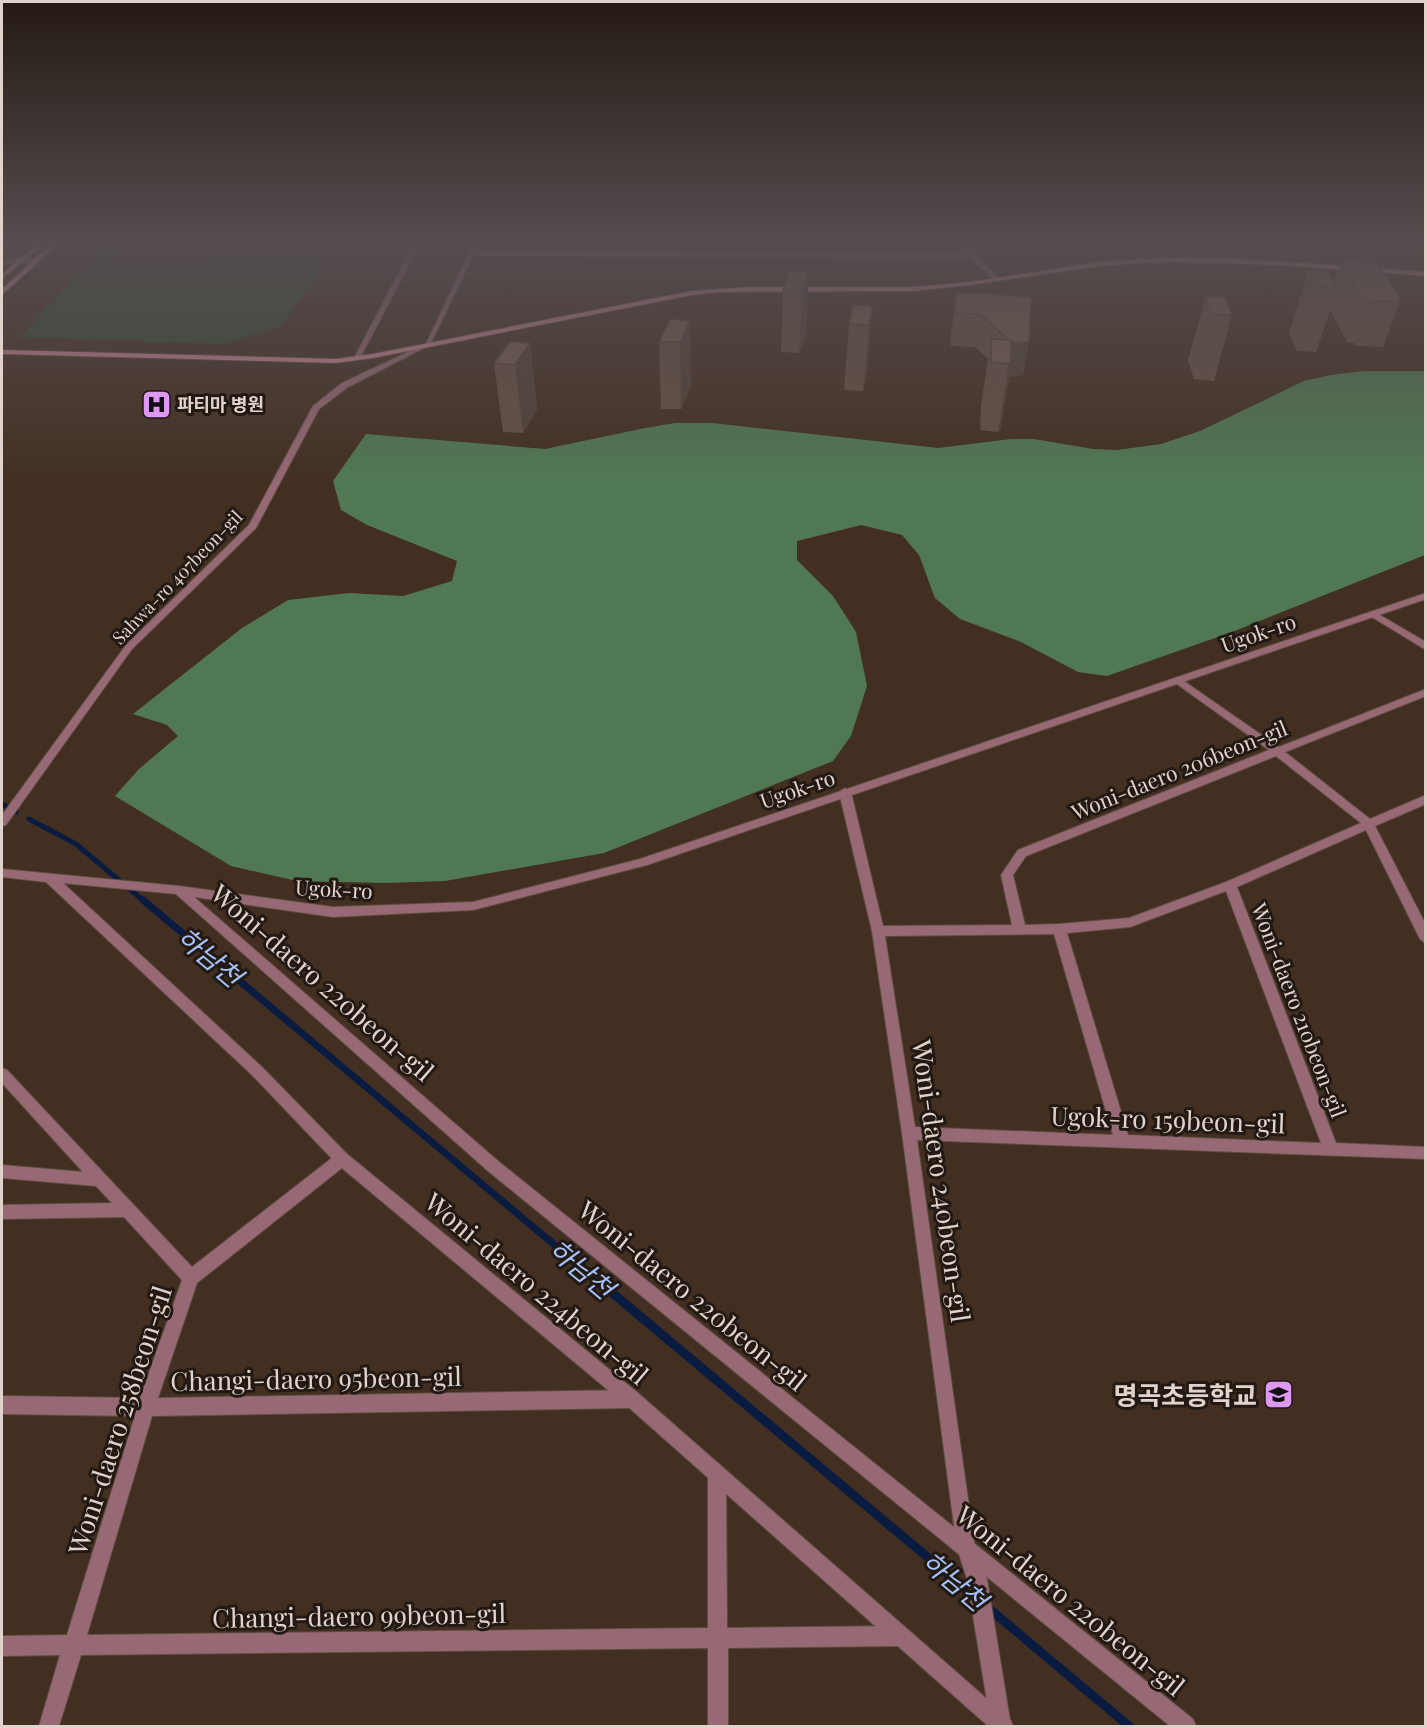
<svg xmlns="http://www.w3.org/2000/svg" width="1427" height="1728" font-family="'Playfair Display','Noto Sans KR',serif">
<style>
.green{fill:#304b31}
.forest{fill:#507953}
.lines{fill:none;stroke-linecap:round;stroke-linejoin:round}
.stream-far2{stroke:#091b40;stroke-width:5}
.stream-far1{stroke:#091b40;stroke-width:7}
.stream{stroke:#091b40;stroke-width:9}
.minor-casing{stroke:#5f4d40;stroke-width:2}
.tertiary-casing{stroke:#5f4d40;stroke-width:2}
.secondary-casing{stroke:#5f4d40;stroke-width:2}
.primary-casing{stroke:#5f4d40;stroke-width:1}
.minor{fill:#976974;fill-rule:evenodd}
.tertiary{fill:#976974;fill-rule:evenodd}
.secondary{fill:#ce8698;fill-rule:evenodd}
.primary{fill:#f99bb4;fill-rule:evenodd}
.wall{fill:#645044}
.shaded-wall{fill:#514137}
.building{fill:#745d4f;stroke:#514137;stroke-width:1.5}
.labels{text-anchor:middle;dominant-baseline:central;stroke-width:6;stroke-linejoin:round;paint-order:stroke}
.far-poi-label{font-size:18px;font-weight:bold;fill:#e1d3cb;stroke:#221913;text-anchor:start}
.far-street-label{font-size:18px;fill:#e1d3cb;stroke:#221913}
.street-label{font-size:21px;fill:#e1d3cb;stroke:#221913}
.near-street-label{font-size:26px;fill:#e1d3cb;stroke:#221913}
.near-poi-label{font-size:26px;font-weight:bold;fill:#e1d3cb;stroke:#221913;text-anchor:end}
.near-water-label{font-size:27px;font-style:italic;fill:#a4c0f7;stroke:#221913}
</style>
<rect width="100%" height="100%" fill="#432f22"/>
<path class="green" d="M 106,244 L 129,244 L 113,260 L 89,260 Z
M 328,259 L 281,326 L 225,344 L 20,337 L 89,262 Z"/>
<path class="forest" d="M 1364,371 L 1425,371 L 1425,555 L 1232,632 L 1107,676 L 1078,672 L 1021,642 L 960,619 L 935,598 L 919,555 L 902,535 L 861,525 L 797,541 L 797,560 L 833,596 L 856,632 L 867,686 L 851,736 L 833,761 L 604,853 L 445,881 L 385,883 L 297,881 L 231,866 L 115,796 L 139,769 L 178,736 L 167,725 L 133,714 L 242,628 L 288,600 L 349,593 L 403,596 L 452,581 L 457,561 L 367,525 L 341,510 L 333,481 L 366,434 L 545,449 L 645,428 L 675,423 L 712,423 L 938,448 L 1011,439 L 1034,439 L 1093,449 L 1117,450 L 1161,444 L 1200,431 L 1304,381 L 1331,375 Z"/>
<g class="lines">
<path class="stream-far2" d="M 2,804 L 16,812
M 29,819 L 76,844 L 145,902"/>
<path class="stream-far1" d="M 143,900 L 575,1262"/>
<path class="stream" d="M 573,1260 L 975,1597
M 987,1607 L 1129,1726"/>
<defs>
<path id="minor" d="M 414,244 L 420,244 L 360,358 L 355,359 L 354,358 Z
M 473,244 L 479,244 L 475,252 L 967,253 L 963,244 L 969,244 L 974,254 L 1000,279 L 995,280 L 969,257 L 473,256 L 430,345 L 425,346 Z
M 1373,611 L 1426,642 L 1426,650 L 1370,616 L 1368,614 Z
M 1178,677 L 1279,747 L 1426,689 L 1426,696 L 1285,752 L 1370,819 L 1426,795 L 1426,804 L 1375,826 L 1426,925 L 1426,944 L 1420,939 L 1366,830 L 1237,887 L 1336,1143 L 1426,1147 L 1426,1159 L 917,1140 L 975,1548 L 987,1579 L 1011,1726 L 991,1726 L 967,1579 L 957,1548 L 902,1133 L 872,931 L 839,792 L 845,788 L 851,792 L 883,926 L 1012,925 L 1001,875 L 1018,850 L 1269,750 L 1174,682 L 1173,680 ZM 1276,756 L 1361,823 L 1226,882 L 1129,918 L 1059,924 L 1025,925 L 1013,875 L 1026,856 ZM 1226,891 L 1321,1143 L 1128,1135 L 1067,933 L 1130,927 ZM 1054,934 L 1113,1135 L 915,1127 L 885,936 Z
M 2,1068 L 7,1070 L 192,1267 L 337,1154 L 342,1152 L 347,1154 L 350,1159 L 347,1164 L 197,1283 L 158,1398 L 632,1390 L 638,1393 L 641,1399 L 638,1405 L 632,1408 L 152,1416 L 87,1635 L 708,1628 L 708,1476 L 711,1470 L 717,1467 L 723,1470 L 726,1476 L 727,1628 L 900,1626 L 907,1629 L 910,1636 L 907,1643 L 900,1646 L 728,1648 L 728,1726 L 708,1726 L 708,1648 L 81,1655 L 59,1726 L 39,1726 L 60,1655 L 2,1656 L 2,1636 L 67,1635 L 135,1416 L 2,1414 L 2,1396 L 140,1398 L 182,1280 L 124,1217 L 2,1219 L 2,1205 L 112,1203 L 96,1186 L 2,1178 L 2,1165 L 83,1172 L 2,1083 Z"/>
<path id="tertiary" d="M 2,259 L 36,259 L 39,261 L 36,263 L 2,263 Z
M 425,344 L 430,345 L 348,387 L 319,409 L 256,528 L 132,649 L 6,825 L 2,826 L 2,815 L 126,645 L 249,525 L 313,406 L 342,383 Z
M 1426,593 L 1426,599 L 647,865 L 473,910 L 333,917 L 194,897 L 498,1161 L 1193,1719 L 1196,1726 L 1170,1726 L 488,1171 L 176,894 L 63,883 L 262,1067 L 347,1154 L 638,1393 L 1010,1719 L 1013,1726 L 988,1726 L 626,1405 L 337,1164 L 252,1075 L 46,882 L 2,877 L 2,869 L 179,886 L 333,907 L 473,902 L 640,859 Z"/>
<path id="secondary" d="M 1171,258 C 1256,258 1341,266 1426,272 L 1426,276 L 1280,265 L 1171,262 L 1107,265 L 970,285 L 914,291 L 720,292 L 692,295 L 373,358 L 336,363 L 2,354 L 2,350 L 336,359 L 373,354 L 692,291 L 748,287 L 914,287 L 970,282 L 1107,261 Z"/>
<path id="primary" d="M 36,244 L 44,244 L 2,279 L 2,274 Z
M 51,244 L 59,244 L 2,295 L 2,289 Z"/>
</defs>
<use href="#minor" class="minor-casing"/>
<use href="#tertiary" class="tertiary-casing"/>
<use href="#secondary" class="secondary-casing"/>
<use href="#primary" class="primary-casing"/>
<use href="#minor" class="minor"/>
<use href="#tertiary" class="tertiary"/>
<use href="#secondary" class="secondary"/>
<use href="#primary" class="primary"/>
</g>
<path class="wall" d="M 1341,261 L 1401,299 L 1383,347 L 1356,346 L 1354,343 L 1347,342 L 1330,310 L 1316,352 L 1297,351 L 1289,333 L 1309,270 L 1334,282 Z
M 809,272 L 806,334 L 799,353 L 781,352 L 783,289 Z
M 957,292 L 1029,342 L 1023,375 L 1009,377 L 1000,430 L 998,432 L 980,430 L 981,406 L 988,359 L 975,347 L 951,346 L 950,342 Z
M 1206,296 L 1232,315 L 1214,381 L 1194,379 L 1188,360 Z
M 872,306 L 867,371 L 863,391 L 844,390 L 849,324 Z
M 690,321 L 691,386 L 681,409 L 661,409 L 659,342 Z
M 530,343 L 537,410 L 523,433 L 503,432 L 494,363 Z"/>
<path class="shaded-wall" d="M 809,272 L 806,334 L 799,353 L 802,290 Z
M 872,306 L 867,371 L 863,391 L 869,325 Z
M 690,321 L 691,386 L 681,409 L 680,342 Z
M 1029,342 L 1023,375 L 1009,377 L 1000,430 L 998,432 L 1012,343 Z
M 530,343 L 537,410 L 523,433 L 515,365 Z"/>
<path class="building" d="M 1341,261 L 1377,263 L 1401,299 L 1398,299 L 1400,302 L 1372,301 L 1370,298 L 1362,298 Z
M 1309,270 L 1327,271 L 1337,288 L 1317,287 Z
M 790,271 L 809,272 L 802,290 L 783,289 Z
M 957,292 L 1031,297 L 1029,342 L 1012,343 L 1011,340 L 1009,340 L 980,314 L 956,313 L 954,310 Z
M 1206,296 L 1225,297 L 1232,315 L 1212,314 Z
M 853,305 L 872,306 L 869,325 L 849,324 Z
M 670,319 L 690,321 L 680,342 L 659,342 Z
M 991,339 L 1011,340 L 1011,362 L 1009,364 L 991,362 Z
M 510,342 L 530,343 L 515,365 L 494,363 Z"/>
<linearGradient id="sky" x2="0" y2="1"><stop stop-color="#251a13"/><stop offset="0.5" stop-color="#554d4f"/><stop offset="1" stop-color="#554d4f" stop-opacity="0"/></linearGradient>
<rect width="1427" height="486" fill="url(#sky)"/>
<defs>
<symbol id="hospital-square" viewBox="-11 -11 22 22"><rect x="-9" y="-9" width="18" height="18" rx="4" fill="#df98f1" stroke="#221913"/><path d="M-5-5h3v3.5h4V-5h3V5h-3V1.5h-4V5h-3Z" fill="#111"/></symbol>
<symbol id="school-square" viewBox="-11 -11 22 22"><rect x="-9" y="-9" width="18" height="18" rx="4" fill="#df98f1" stroke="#221913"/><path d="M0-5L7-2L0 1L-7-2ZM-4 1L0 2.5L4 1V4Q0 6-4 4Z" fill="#111"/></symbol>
</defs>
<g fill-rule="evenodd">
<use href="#hospital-square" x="140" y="388" width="33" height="33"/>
<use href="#school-square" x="1262" y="1378" width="33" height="33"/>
</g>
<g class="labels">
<g class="far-poi-label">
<text x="177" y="404">파티마 병원</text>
</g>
<g class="far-street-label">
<text transform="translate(177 577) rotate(-46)">Sahwa-ro 407beon-gil</text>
</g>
<g class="street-label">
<text transform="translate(1258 632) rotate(-19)">Ugok-ro</text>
<text transform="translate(1179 769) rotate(-22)">Woni-daero 206beon-gil</text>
<text transform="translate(797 788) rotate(-19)">Ugok-ro</text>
<text transform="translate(334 888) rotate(3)">Ugok-ro</text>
<text transform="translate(1300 1010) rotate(69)">Woni-daero 210beon-gil</text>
</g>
<g class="near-street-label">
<text transform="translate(323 982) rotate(41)">Woni-daero 220beon-gil</text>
<text transform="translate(1168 1119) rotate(2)">Ugok-ro 159beon-gil</text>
<text transform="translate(942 1181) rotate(82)">Woni-daero 240beon-gil</text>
<text transform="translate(537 1288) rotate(40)">Woni-daero 224beon-gil</text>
<text transform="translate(693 1295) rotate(39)">Woni-daero 220beon-gil</text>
<text transform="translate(316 1378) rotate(-1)">Changi-daero 95beon-gil</text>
<text transform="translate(119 1420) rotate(-72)">Woni-daero 258beon-gil</text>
<text transform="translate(1071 1600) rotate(39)">Woni-daero 220beon-gil</text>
<text transform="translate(359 1615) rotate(-1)">Changi-daero 99beon-gil</text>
</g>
<g class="near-poi-label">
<text x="1257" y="1394">명곡초등학교</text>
</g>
<g class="near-water-label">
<text transform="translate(210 956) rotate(40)">하남천</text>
<text transform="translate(582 1268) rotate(40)">하남천</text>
<text transform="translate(955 1580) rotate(40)">하남천</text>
</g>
</g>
<rect width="1427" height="1728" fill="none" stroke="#e1d3cb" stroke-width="6"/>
</svg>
